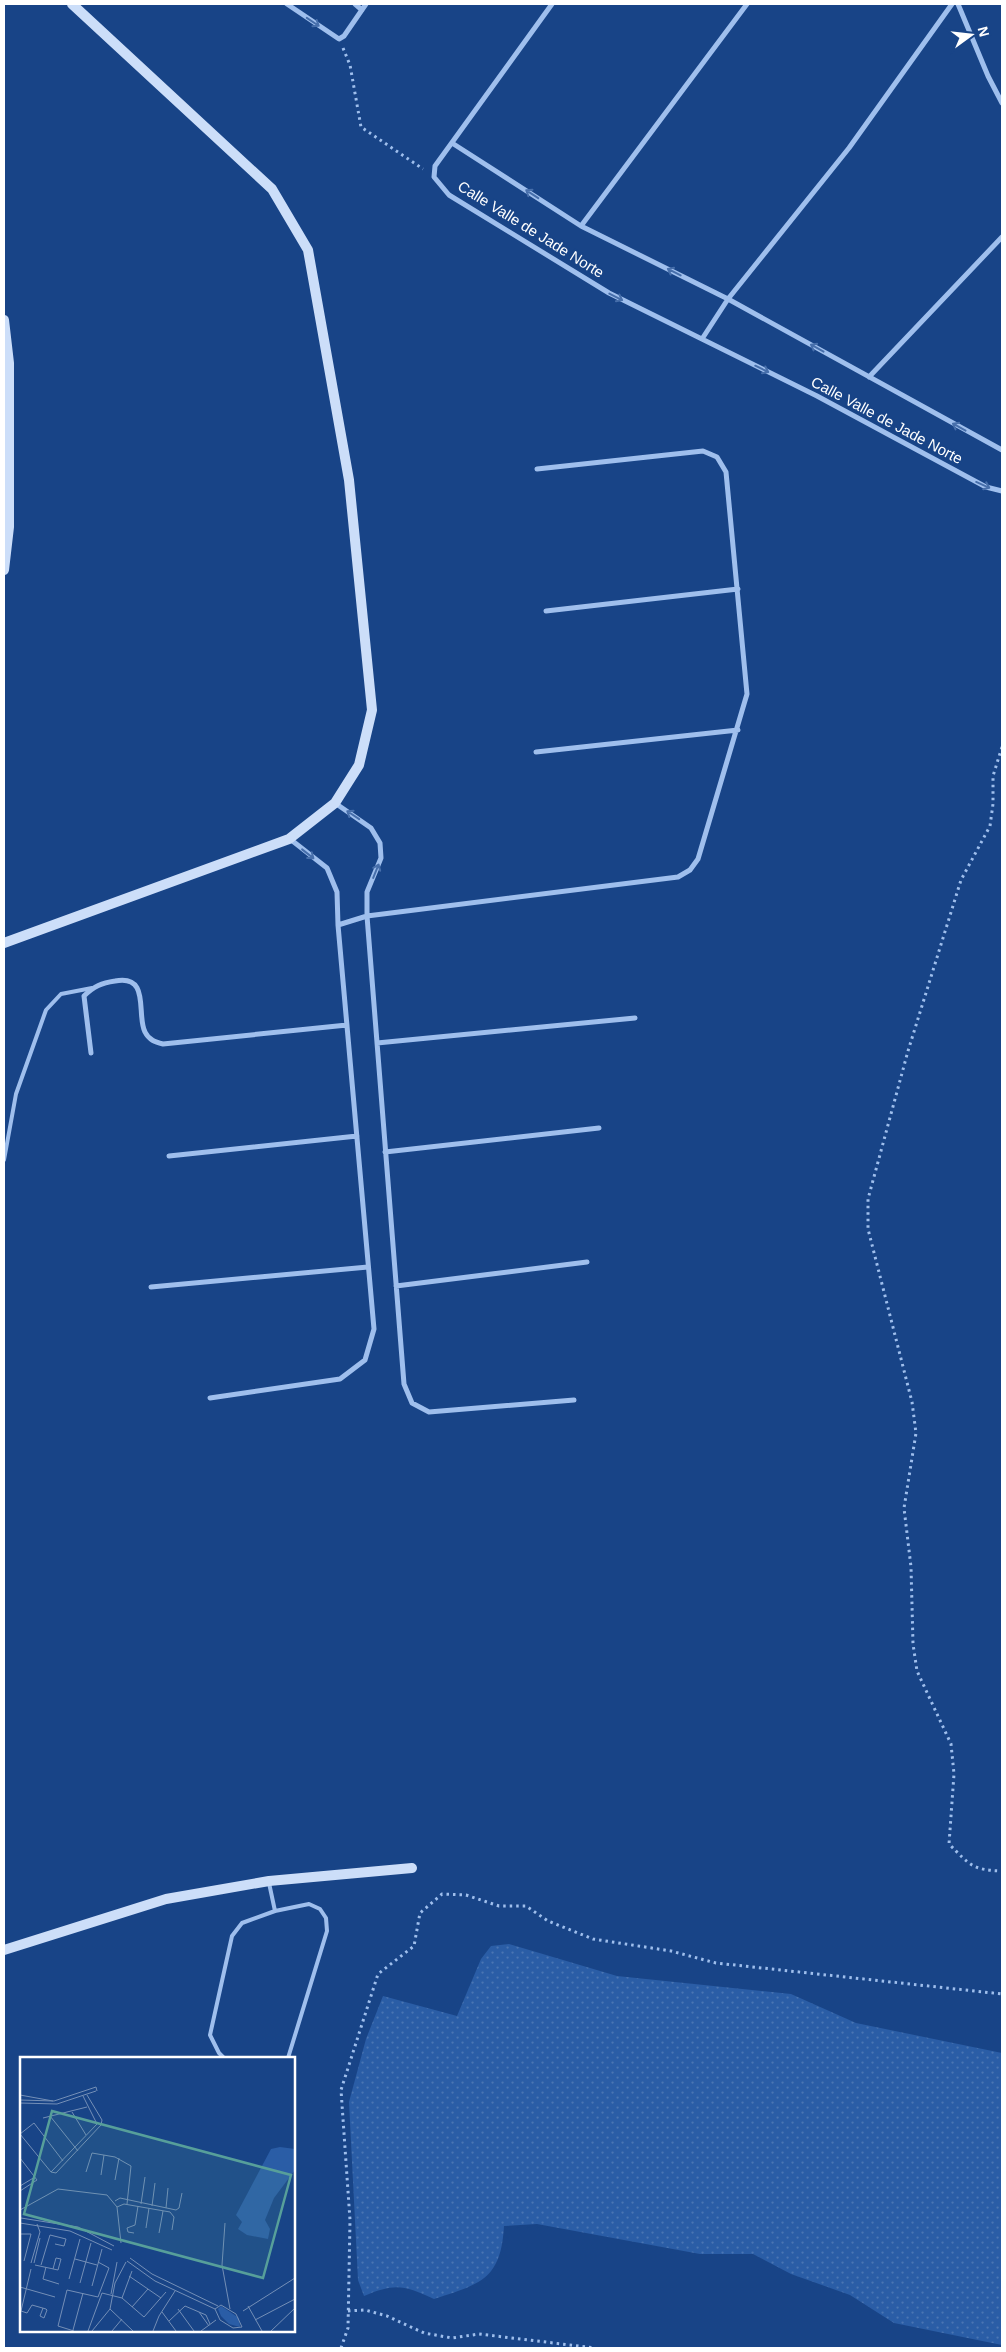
<svg xmlns="http://www.w3.org/2000/svg" width="1006" height="2352" font-family="Helvetica,sans-serif">
<style>
.grass{fill:url(#grass-dots)}
.lines{fill:none;stroke-linecap:round;stroke-linejoin:round}
.path{stroke:#9fbfed;stroke-width:3;stroke-dasharray:2.5 4;stroke-linecap:butt}
.lane{stroke:#9fbfed;stroke-width:4}
.street{stroke:#9fbfed;stroke-width:5}
.secondary{stroke:#ccdef9;stroke-width:10}
.oneway{stroke:#476fab}
.labels{text-anchor:middle;dominant-baseline:central;stroke-width:4;stroke-linejoin:round;paint-order:stroke}
.street-label{font-size:15px;fill:#fff;stroke:#184487}
.inset-road{fill:none;stroke:#748fb7;stroke-width:1}
.view{fill:#579f9a;fill-opacity:0.15;stroke:#579f9a;stroke-width:2.5}
.inset-edge{fill:none;stroke:#fff;stroke-width:2.5}
</style>
<defs>
<pattern id="grass-dots" width="8" height="8" patternUnits="userSpaceOnUse" patternTransform="scale(1.25)"><rect width="8" height="8" fill="#2a5da6"/><path d="M2 2h.1M6 6h.1" fill="none" stroke="#4a75b3" stroke-width="1.8" stroke-linecap="round"/></pattern>
</defs>
<rect width="100%" height="100%" fill="#184487"/>
<path class="grass" d="M 509,1944 L 617,1976 L 791,1994 L 856,2023 L 1002,2053 L 1002,2345 L 894,2323 L 850,2295 L 791,2274 L 753,2254 L 700,2254 L 537,2224 L 504,2226 C 501,2280 480,2284 434,2299 C 404,2285 395,2283 364,2296 L 358,2280 L 349,2102 L 366,2039 L 383,1996 L 457,2016 L 481,1959 L 491,1946 Z"/>
<g class="lines">
<path class="path" d="M 343,48 L 350,65 L 361,127 L 423,169
M 1002,747 L 993,776 L 993,804 L 990,826 L 961,880 L 908,1051 L 868,1199 L 868,1229 L 912,1402 L 916,1433 L 904,1508 L 911,1567 L 913,1644 L 917,1671 L 951,1744 L 954,1774 L 949,1844 C 970,1865 972,1870 1002,1871
M 348,2311 L 365,2310 L 387,2316 L 424,2333 L 452,2338 L 479,2334 L 595,2348
M 341,2348 L 348,2328 L 350,2220 L 341,2090 L 378,1974 L 414,1946 L 420,1913 L 442,1894 L 466,1895 L 499,1906 L 526,1906 L 548,1921 L 593,1939 L 671,1951 L 716,1963 L 1002,1994"/>
<path class="lane" d="M 4,1160 L 16,1094 L 46,1010 L 61,994 L 92,988
M 269,1883 L 275,1911
M 224,2058 L 219,2053 L 210,2035 L 232,1936 L 242,1923 L 275,1911 L 309,1904 L 320,1909 L 326,1918 L 327,1931 L 288,2058"/>
<path class="street" d="M 287,4 L 339,39 L 344,36 L 366,4
M 355,4 L 362,10
M 552,4 L 435,166 L 434,177 L 449,195 L 609,293 L 817,396 L 986,487 L 1002,491
M 958,4 L 988,76 L 1002,103
M 452,143 L 581,226 L 728,299 L 1002,450
M 581,226 L 747,4
M 702,339 L 728,299 L 849,148 L 952,4
M 869,377 L 1002,237
M 546,611 L 738,589
M 536,752 L 738,730
M 335,803 L 371,828 L 380,843 L 381,858 L 367,892 L 367,916 L 404,1384 L 412,1403 L 429,1412 L 574,1400
M 338,925 L 367,916 L 678,877 L 690,870 L 698,859 L 747,694 L 726,472 L 717,457 L 703,451 L 537,469
M 377,1043 L 635,1018
M 91,1053 L 84,996 C 94,986 102,983 115,981 C 151,974 136,1015 145,1032 C 149,1040 155,1042 163,1044 L 347,1025
M 385,1152 L 599,1128
M 169,1156 L 357,1136
M 396,1286 L 587,1262
M 151,1287 L 368,1267
M 210,1398 L 340,1379 L 365,1360 L 374,1329 L 338,925 L 337,892 L 327,868 L 290,839"/>
<path class="secondary" d="M 4,320 L 9,363 L 9,527 L 4,570
M 4,943 L 289,839 L 335,803 L 359,765 L 372,710 L 349,480 L 308,250 L 272,189 L 72,4
M 4,1950 L 166,1899 L 269,1881 L 412,1868"/>
</g>
<defs><path id="oneway-shaft" d="M-6 0H5M1.5-3L5.5 0L1.5 3" fill="none" stroke-width="1.6" stroke-linecap="round" stroke-linejoin="round" transform="scale(1.25)"/></defs>
<g class="oneway">
<use href="#oneway-shaft" transform="translate(313 22) rotate(34)"/>
<use href="#oneway-shaft" transform="translate(532 194) rotate(-147)"/>
<use href="#oneway-shaft" transform="translate(674 272) rotate(-153)"/>
<use href="#oneway-shaft" transform="translate(616 297) rotate(27)"/>
<use href="#oneway-shaft" transform="translate(817 348) rotate(-151)"/>
<use href="#oneway-shaft" transform="translate(762 369) rotate(26)"/>
<use href="#oneway-shaft" transform="translate(959 427) rotate(-151)"/>
<use href="#oneway-shaft" transform="translate(983 485) rotate(24)"/>
<use href="#oneway-shaft" transform="translate(353 815) rotate(-146)"/>
<use href="#oneway-shaft" transform="translate(308 854) rotate(38)"/>
<use href="#oneway-shaft" transform="translate(376 871) rotate(-68)"/>
</g>
<g class="labels">
<g class="street-label">
<text transform="translate(531 229) rotate(32)">Calle Valle de Jade Norte</text>
<text transform="translate(887 420) rotate(28)">Calle Valle de Jade Norte</text>
</g>
</g>
<g transform="translate(20 2057)">
<rect width="275" height="275" fill="#184487"/>
<path d="M 260,90 L 275,92 L 275,113 L 254,141 L 245,163 L 250,172 L 248,182 L 227,178 L 218,172 L 222,165 L 216,158 L 251,92 ZM 201,249 L 219,261 L 220,270 L 209,267 L 201,259 L 198,252 Z" fill="#2a5da6"/>
<path class="inset-road" d="M 0,38 L 33,44M 0,43 L 34,44 L 76,30 L 77,34M 0,46 L 37,47 L 76,34M 52,55 L 66,78M 30,59 L 58,94M 23,61 L 67,50M 0,101 L 17,123 L 0,134M 31,115 L 0,77 L 14,66 L 43,104M 31,115 L 36,116 L 81,68 L 82,63 L 67,38M 31,115 L 77,67 L 63,39M 66,115 L 72,96 L 95,100 L 111,109 L 107,147M 81,118 L 84,98M 95,123 L 99,101M 0,129 L 15,120M 95,144 L 100,141 L 156,153 L 159,151 L 162,136M 121,147 L 125,120M 132,149 L 135,126M 97,150 L 104,147 L 150,155 L 154,160 L 152,173M 146,151 L 148,131M 0,153 L 38,132 L 87,138 L 97,150 L 101,186M 1,161 L 58,170 L 94,189M 0,166 L 50,174 L 92,193M 205,166 L 202,208 L 210,252M 126,171 L 129,151M 114,176 L 108,175 L 107,171 L 115,168 L 118,149M 139,176 L 143,154M 0,177 L 11,177 L 4,204M 110,201 L 132,217 L 198,249M 55,202 L 77,208M 107,204 L 135,224 L 195,252M 11,206 L 20,175 L 17,167M 14,206 L 20,181M 15,208 L 38,213 L 41,202 L 36,201 L 33,212M 21,208 L 30,178 L 46,182 L 44,189 L 35,187M 26,210 L 23,222 L 39,227M 11,212 L 1,254 L 7,256 L 12,248 L 26,252 L 27,253 L 24,261 L 20,259 L 23,251M 109,219 L 141,241M 49,222 L 60,182M 60,226 L 71,186M 72,229 L 82,192M 0,230 L 35,240M 91,237 L 97,205M 102,241 L 112,214M 201,248 L 216,257 L 222,270 L 213,271 L 200,263 L 195,252 ZM 228,249 L 242,274M 112,250 L 128,232M 90,252 L 113,274M 158,252 L 174,274M 223,254 L 275,221M 142,255 L 156,274M 179,255 L 189,269M 235,263 L 275,242M 149,264 L 165,249 L 186,258 L 190,267M 53,273 L 63,236M 54,274 L 38,269 L 47,233 L 78,240 L 89,211 L 78,205M 68,274 L 82,236 L 102,241 L 124,260 L 146,235M 72,274 L 90,252 L 95,226 L 106,205M 92,274 L 102,262M 133,274 L 139,259 L 155,234M 181,274 L 196,263M 251,274 L 275,251"/>
<path class="view" d="M 32,54 L 271,118 L 243,221 L 4,157 Z"/>
<rect width="275" height="275" class="inset-edge"/>
</g>
<rect width="1006" height="2352" fill="none" stroke="#ffffff" stroke-width="10"/>
<g transform="translate(971 35) rotate(75)" stroke="#184487" stroke-width="4" paint-order="stroke">
<path d="M0-4L9 19L0 12L-9 19Z" fill="#ffffff"/>
<text y="-8" font-size="14" font-weight="bold" text-anchor="middle" fill="#ffffff">N</text>
</g>
</svg>
